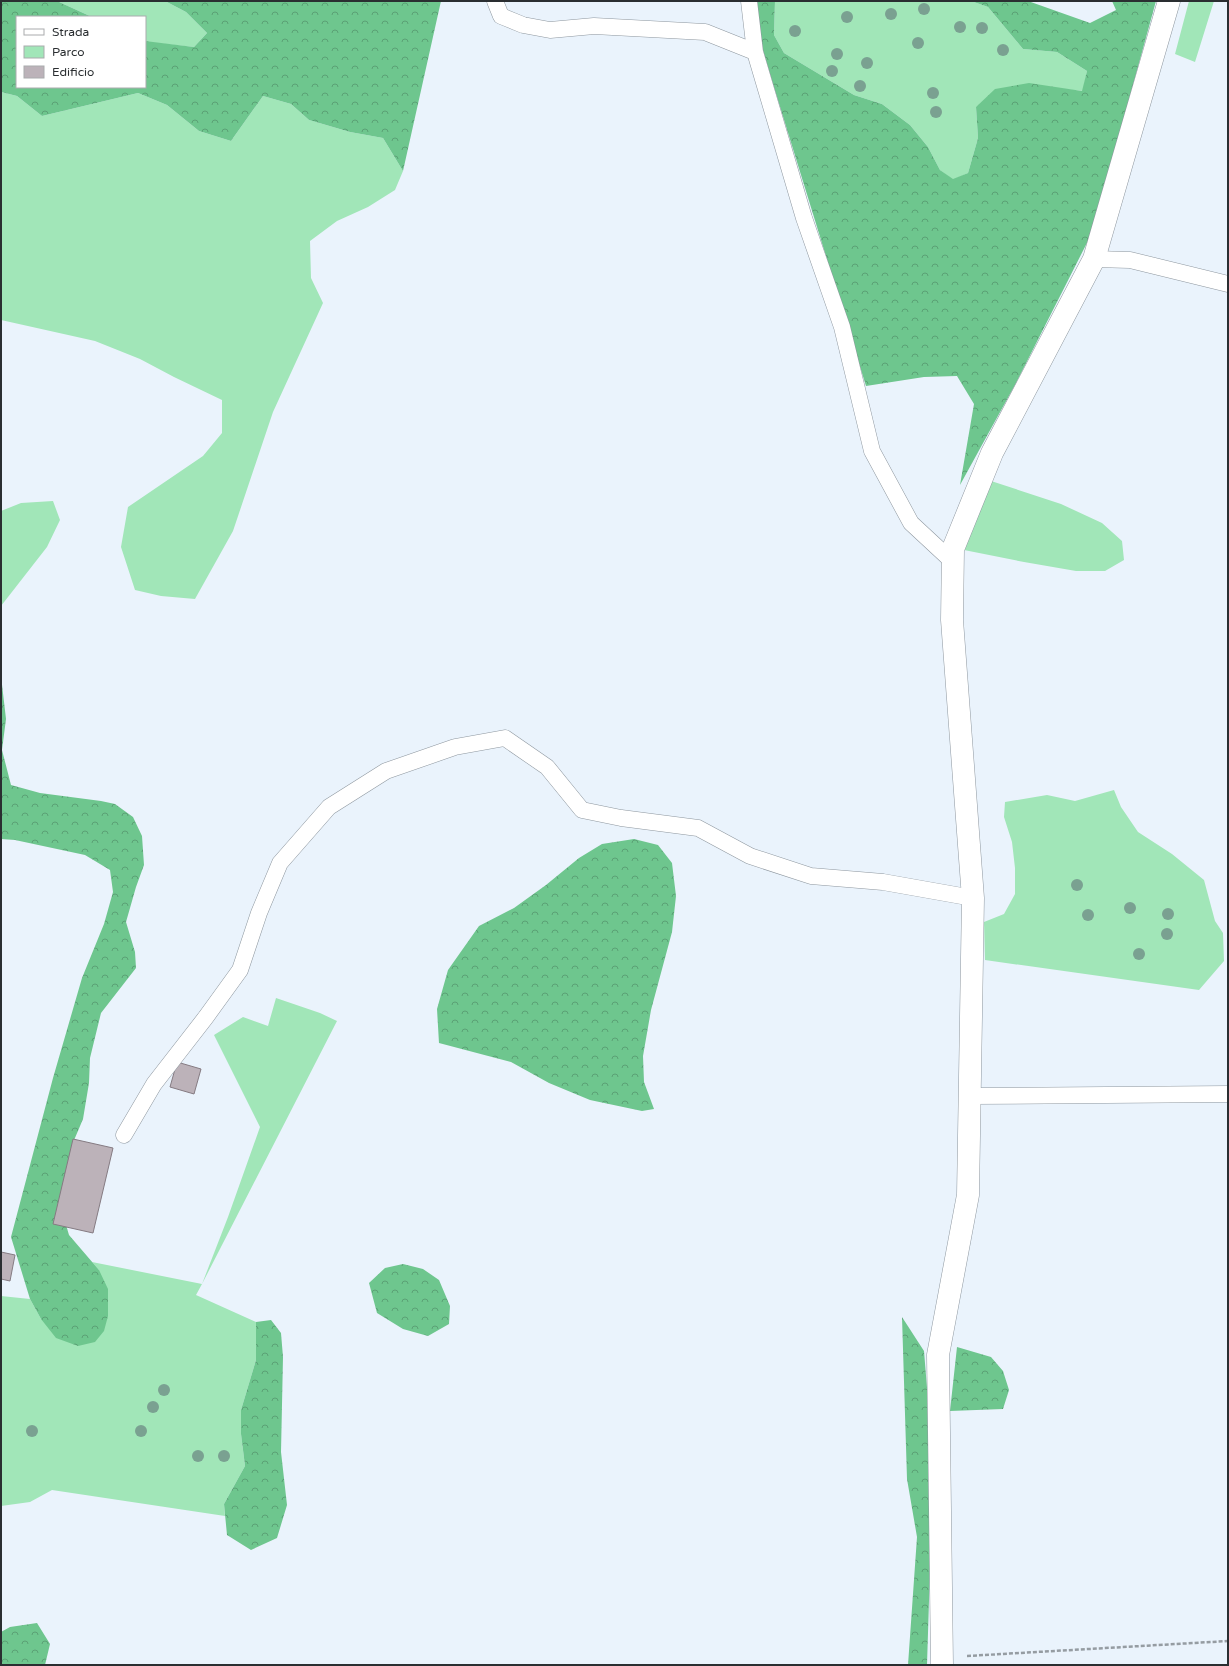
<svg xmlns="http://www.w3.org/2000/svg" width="1229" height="1666" font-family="'Varela Round',sans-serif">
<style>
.green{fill:#a1e6b8}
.forest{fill:url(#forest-crowns)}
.building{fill:#bcb2b9;stroke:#857b82}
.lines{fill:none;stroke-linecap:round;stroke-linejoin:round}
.lane-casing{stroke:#8e979f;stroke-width:17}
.street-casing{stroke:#8e979f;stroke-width:23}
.path{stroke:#959ca2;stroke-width:2.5;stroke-dasharray:4 2;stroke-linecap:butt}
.lane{stroke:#fff;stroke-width:16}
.street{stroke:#fff;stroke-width:22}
.tree{fill:#7aa191}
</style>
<defs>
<pattern id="forest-crowns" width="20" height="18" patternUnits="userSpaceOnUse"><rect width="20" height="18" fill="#6ec68e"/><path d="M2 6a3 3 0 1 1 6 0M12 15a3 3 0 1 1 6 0" fill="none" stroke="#5ba175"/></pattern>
</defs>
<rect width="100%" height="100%" fill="#eaf3fc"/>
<path class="green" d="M 57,1 L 165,1 L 186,12 L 207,33 L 194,47 L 146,42 L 145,17 L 92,17 Z
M 775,1 L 971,1 L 988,7 L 1023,49 L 1057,52 L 1087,71 L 1083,91 L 1062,89 L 976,107 L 978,138 L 968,173 L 953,180 L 940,170 L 928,147 L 910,125 L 882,104 L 854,95 L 784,53 L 774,35 Z
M 1189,1 L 1214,1 L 1195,62 L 1175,54 Z
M 1,92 L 17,96 L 42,116 L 138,93 L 167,105 L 199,131 L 231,141 L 263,96 L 291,104 L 309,120 L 350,132 L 383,138 L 403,171 L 395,190 L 368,207 L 337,221 L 310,241 L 311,278 L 323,303 L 273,412 L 233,531 L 195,599 L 161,596 L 135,590 L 121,547 L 128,507 L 203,456 L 222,433 L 222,400 L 174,377 L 140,359 L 95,341 L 1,320 Z
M 988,480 L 1061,504 L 1102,523 L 1122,541 L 1124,560 L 1105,571 L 1076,571 L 1024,562 L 964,550 Z
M 53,501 L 60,520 L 47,547 L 1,606 L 1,511 L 21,503 Z
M 1114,790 L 1121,807 L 1138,832 L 1172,854 L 1204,880 L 1215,921 L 1223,933 L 1224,961 L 1199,990 L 985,960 L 984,922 L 1004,914 L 1015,894 L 1015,868 L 1012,842 L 1004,817 L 1005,802 L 1047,795 L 1075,801 Z
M 276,998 L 320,1013 L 337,1021 L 202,1284 L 196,1295 L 256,1322 L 256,1360 L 241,1410 L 241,1434 L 245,1466 L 224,1504 L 225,1516 L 52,1490 L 30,1502 L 1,1506 L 1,1296 L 30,1299 L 41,1319 L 99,1270 L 92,1262 L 202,1284 L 228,1217 L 260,1127 L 214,1035 L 243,1017 L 268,1026 Z"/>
<path class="forest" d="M 1,1 L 57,1 L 92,17 L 17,17 L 17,87 L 145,87 L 145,41 L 194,47 L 207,33 L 186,12 L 165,1 L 441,1 L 403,171 L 383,138 L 350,132 L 309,120 L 291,104 L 263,96 L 231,141 L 199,131 L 167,105 L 138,93 L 42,116 L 17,96 L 1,92 Z
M 751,1 L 775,1 L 774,35 L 784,53 L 854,95 L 882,104 L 910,125 L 928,147 L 940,170 L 953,179 L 968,173 L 978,138 L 976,107 L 995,89 L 1029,83 L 1082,91 L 1087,71 L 1057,52 L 1023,49 L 988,7 L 971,1 L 1028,1 L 1090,23 L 1116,10 L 1112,1 L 1156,1 L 1093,231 L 1016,383 L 960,485 L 974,404 L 957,376 L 924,377 L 866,386 L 773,84 L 757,30 Z
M 1,676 L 6,719 L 2,750 L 11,785 L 40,793 L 101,801 L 115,804 L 133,817 L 142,836 L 144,865 L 136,887 L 126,922 L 135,952 L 136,968 L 101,1013 L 90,1058 L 89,1083 L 83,1119 L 72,1145 L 63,1215 L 69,1235 L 99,1270 L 108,1289 L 108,1316 L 104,1331 L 95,1342 L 78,1346 L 56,1338 L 41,1319 L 30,1299 L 11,1237 L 53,1078 L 82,978 L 104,924 L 113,892 L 110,870 L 85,855 L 15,840 L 1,839 Z
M 634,839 L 658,845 L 672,863 L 676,896 L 672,932 L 651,1010 L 643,1056 L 644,1082 L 654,1109 L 642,1111 L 590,1100 L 549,1083 L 511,1062 L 439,1043 L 437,1009 L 448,970 L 479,926 L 514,908 L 546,885 L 579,858 L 602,844 Z
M 403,1264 L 423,1269 L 439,1280 L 450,1306 L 449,1324 L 428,1336 L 403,1329 L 377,1313 L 369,1283 L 385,1268 Z
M 902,1317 L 924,1351 L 929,1412 L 931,1536 L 927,1665 L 908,1665 L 917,1537 L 907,1479 Z
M 271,1320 L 281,1333 L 283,1357 L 281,1452 L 287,1505 L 277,1538 L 251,1550 L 227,1535 L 224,1504 L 245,1466 L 241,1434 L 241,1410 L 256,1360 L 256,1322 Z
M 957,1347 L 991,1357 L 1003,1371 L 1009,1390 L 1003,1409 L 950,1411 Z
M 37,1623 L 50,1644 L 45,1665 L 1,1665 L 1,1632 L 10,1627 Z"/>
<path class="building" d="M 177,1062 L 201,1069 L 194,1094 L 170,1087 Z
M 73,1139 L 113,1148 L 93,1233 L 53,1224 Z
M 1,1252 L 15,1255 L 10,1281 L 1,1279 Z"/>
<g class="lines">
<defs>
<path id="lane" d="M 495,1 L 501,16 L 523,25 L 550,30 L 594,26 L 705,32 L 755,52
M 749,1 L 755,52 L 804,218 L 842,327 L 872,451 L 911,523 L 953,562
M 1094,259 L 1130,260 L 1228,284
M 970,1096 L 1228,1094
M 124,1135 L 154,1084 L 206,1017 L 240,970 L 259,913 L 280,863 L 329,807 L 386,771 L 455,747 L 505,738 L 547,767 L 582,810 L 621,818 L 698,828 L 750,856 L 811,876 L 883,882 L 973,898"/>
<path id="street" d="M 942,1665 L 938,1355 L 968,1195 L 973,898 L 952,620 L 953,549 L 992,453 L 1094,259 L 1169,1"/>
</defs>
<use href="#lane" class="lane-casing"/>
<use href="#street" class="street-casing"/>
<path class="path" d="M 967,1656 L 1228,1641"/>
<use href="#lane" class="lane"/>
<use href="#street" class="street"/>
</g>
<g class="tree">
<circle cx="924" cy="9" r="6"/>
<circle cx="891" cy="14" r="6"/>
<circle cx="847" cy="17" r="6"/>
<circle cx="960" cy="27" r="6"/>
<circle cx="982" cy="28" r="6"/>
<circle cx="795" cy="31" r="6"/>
<circle cx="918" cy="43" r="6"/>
<circle cx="1003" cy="50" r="6"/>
<circle cx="837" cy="54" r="6"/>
<circle cx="867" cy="63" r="6"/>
<circle cx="832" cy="71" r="6"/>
<circle cx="860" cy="86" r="6"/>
<circle cx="933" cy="93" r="6"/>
<circle cx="936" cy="112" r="6"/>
<circle cx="1077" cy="885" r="6"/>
<circle cx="1130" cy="908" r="6"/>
<circle cx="1168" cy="914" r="6"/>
<circle cx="1088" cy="915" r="6"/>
<circle cx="1167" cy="934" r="6"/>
<circle cx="1139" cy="954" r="6"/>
<circle cx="164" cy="1390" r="6"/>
<circle cx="153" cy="1407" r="6"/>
<circle cx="32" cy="1431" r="6"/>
<circle cx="141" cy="1431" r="6"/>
<circle cx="198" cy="1456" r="6"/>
<circle cx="224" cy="1456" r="6"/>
</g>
<rect width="1229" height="1666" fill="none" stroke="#2a2e31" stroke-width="4"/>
<rect x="16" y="16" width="130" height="72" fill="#ffffff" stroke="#aaabad"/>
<rect x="24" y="29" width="20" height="6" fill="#ffffff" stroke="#aaabad"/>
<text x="52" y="36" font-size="12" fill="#2a2e31">Strada</text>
<rect x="24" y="46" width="20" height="12" fill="#a1e6b8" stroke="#aaabad"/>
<text x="52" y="56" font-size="12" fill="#2a2e31">Parco</text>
<rect x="24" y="66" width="20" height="12" fill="#bcb2b9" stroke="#aaabad"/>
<text x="52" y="76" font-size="12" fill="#2a2e31">Edificio</text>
</svg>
